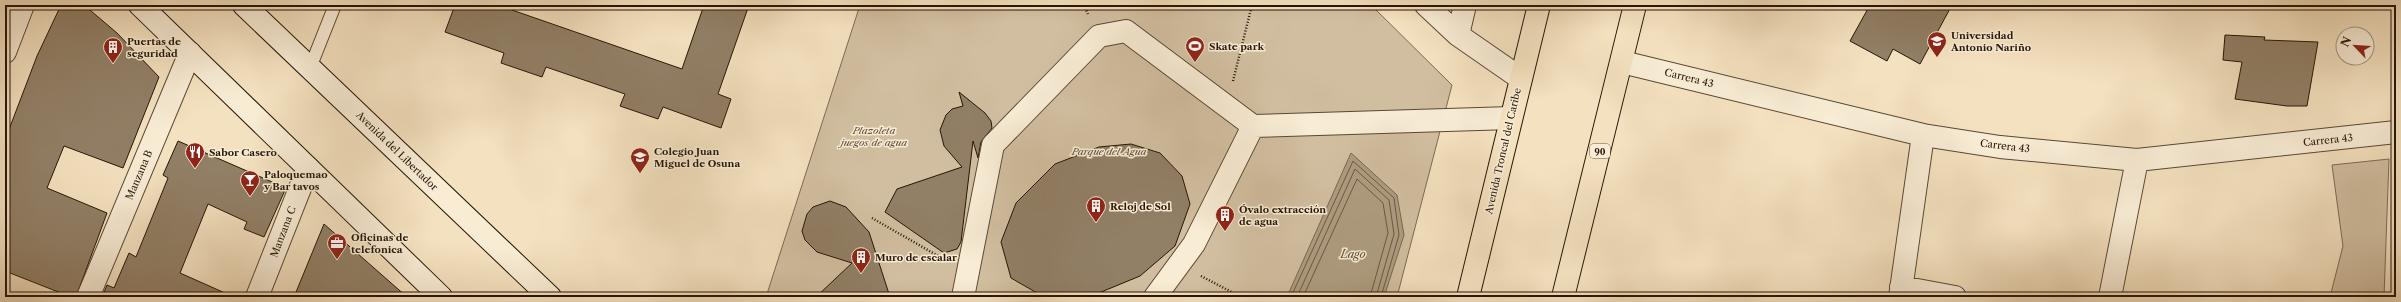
<svg xmlns="http://www.w3.org/2000/svg" width="2401" height="302" font-family="'Libre Caslon Text',serif">
<style>
.green{fill:#d1bea0;stroke:#7c6a53}
.water{fill:#ae9c80;stroke:#78664f}
.lines{fill:none;stroke-linecap:round;stroke-linejoin:round}
.shore{stroke:#6a5843;stroke-width:1}
.building{fill:#917f66;stroke:#261506}
.lane-casing{stroke:#5a4834;stroke-width:14}
.street-casing{stroke:#5a4834;stroke-width:24}
.secondary-casing{stroke:#261506;stroke-width:24}
.highway-casing{stroke:#261506;stroke-width:24}
.path{stroke:#261506;stroke-width:2.5;stroke-dasharray:1 2;stroke-linecap:butt}
.lane{stroke:#f8ecd5;stroke-width:12}
.street{stroke:#f8ecd5;stroke-width:22}
.secondary{stroke:#f8ecd5;stroke-width:22}
.highway{stroke:#f4e1bf;stroke-width:22}
.labels{text-anchor:middle;dominant-baseline:central;stroke-width:3;stroke-linejoin:round;paint-order:stroke}
.shield{fill:#f8ecd5;stroke:#655644;stroke-width:1}
.shield-label{font-size:9px;font-weight:bold;fill:#261506}
.poi-label{font-size:10px;font-weight:bold;fill:#261506;stroke:#f8ecd5;text-anchor:start}
.street-label{font-size:10px;fill:#261506;stroke:#f8ecd5}
.park-label{font-size:10px;font-style:italic;fill:#62503c;stroke:#f8ecd5}
.water-label{font-size:11px;font-style:italic;fill:#5c4b37;stroke:#f8ecd5}
</style>
<rect width="100%" height="100%" fill="#f4e1bf"/>
<filter id="stains"><feTurbulence type="fractalNoise" baseFrequency=".005" numOctaves="4"/><feColorMatrix values="0 0 0 0 .2 0 0 0 0 .09 0 0 0 0 .02 0 0 0 .5 -.17"/></filter>
<radialGradient id="worn" r=".72"><stop offset=".6" stop-color="#630" stop-opacity="0"/><stop offset="1" stop-color="#630" stop-opacity=".3"/></radialGradient>
<path class="green" d="M 860,5 L 1371,5 L 1452,85 L 1397,297 L 766,297 Z
M 2389,159 L 2384,297 L 2330,297 L 2343,246 L 2332,165 Z"/>
<path class="water" d="M 1351,153 L 1397,195 L 1404,235 L 1384,297 L 1287,297 Z"/>
<g class="lines">
<path class="shore" d="M 1291,297 L 1353,161 L 1394,198 L 1399,235 L 1381,297
M 1297,297 L 1355,169 L 1389,200 L 1394,234 L 1376,297
M 1303,297 L 1357,179 L 1383,203 L 1388,233 L 1370,297"/>
</g>
<path class="building" d="M 61,5 L 84,5 L 117,33 L 159,77 L 123,168 L 64,146 L 47,188 L 107,213 L 76,297 L 71,297 L 5,271 L 5,140 L 37,56 Z
M 455,5 L 514,5 L 512,10 L 682,69 L 704,5 L 749,5 L 718,94 L 731,99 L 721,128 L 663,107 L 658,119 L 620,106 L 625,94 L 546,67 L 542,77 L 501,63 L 504,53 L 445,32 Z
M 1870,5 L 1952,5 L 1920,64 L 1893,49 L 1887,61 L 1850,41 Z
M 2225,35 L 2265,37 L 2264,40 L 2318,42 L 2307,106 L 2287,106 L 2235,99 L 2242,62 L 2223,60 Z
M 959,92 L 985,113 L 991,121 L 992,128 L 981,142 L 978,158 L 973,141 L 961,242 L 957,249 L 944,253 L 885,212 L 897,189 L 962,167 L 944,146 L 940,130 L 946,115 L 952,109 L 963,106 Z
M 178,141 L 286,188 L 264,237 L 244,229 L 247,222 L 208,204 L 180,273 L 234,297 L 102,297 L 107,285 L 114,288 L 129,253 L 136,257 L 168,178 L 163,175 Z
M 1131,144 L 1160,153 L 1182,176 L 1190,204 L 1175,246 L 1140,276 L 1089,297 L 1044,297 L 1011,278 L 1001,242 L 1016,203 L 1055,164 L 1099,147 Z
M 830,201 L 846,207 L 869,232 L 890,297 L 816,297 L 852,263 L 817,252 L 805,240 L 802,231 L 807,214 L 813,207 Z
M 324,224 L 407,297 L 294,297 Z"/>
<g class="lines">
<defs>
<path id="lane" d="M 310,68 L 335,5"/>
<path id="street" d="M 1426,5 L 1458,35 L 1520,78
M 1458,35 L 1465,5
M 5,52 L 23,5
M 1622,62 L 1923,135 L 2000,147 L 2137,160 L 2396,132
M 1901,287 L 1955,297
M 88,297 L 190,53
M 257,297 L 308,168
M 963,297 L 993,145 L 1099,36 L 1126,31 L 1253,126
M 1155,297 L 1194,244 L 1253,126 L 1511,118
M 1900,297 L 1923,135
M 2110,297 L 2137,160"/>
<path id="secondary" d="M 140,5 L 441,297
M 244,5 L 550,297"/>
<path id="highway" d="M 1468,297 L 1539,5
M 1563,297 L 1635,5"/>
</defs>
<use href="#lane" class="lane-casing"/>
<use href="#street" class="street-casing"/>
<use href="#secondary" class="secondary-casing"/>
<use href="#highway" class="highway-casing"/>
<path class="path" d="M 1084,5 L 1088,14
M 1233,81 L 1252,5
M 872,218 L 945,260
M 1201,276 L 1241,297"/>
<use href="#lane" class="lane"/>
<use href="#street" class="street"/>
<use href="#secondary" class="secondary"/>
<use href="#highway" class="highway"/>
</g>
<defs>
<symbol id="university-pin" viewBox="-11 -11 22 30"><path d="M0 17L-7.5 6A9.5 9.5 0 1 1 7.5 6Z" fill="#8f2418" stroke="#f8ecd5"/><path d="M0-5L7-2L0 1L-7-2ZM-4 1L0 2.5L4 1V4Q0 6-4 4Z" fill="#fff"/></symbol>
<symbol id="stadium-pin" viewBox="-11 -11 22 30"><path d="M0 17L-7.5 6A9.5 9.5 0 1 1 7.5 6Z" fill="#8f2418" stroke="#f8ecd5"/><path d="M0-5a6.5 5 0 1 0 0 10a6.5 5 0 1 0 0-10ZM-3.5-1.8h7v3.6h-7Z" fill="#fff"/></symbol>
<symbol id="building-pin" viewBox="-11 -11 22 30"><path d="M0 17L-7.5 6A9.5 9.5 0 1 1 7.5 6Z" fill="#8f2418" stroke="#f8ecd5"/><path d="M-4-6H4V6H1V3H-1V6H-4ZM-2.5-4.3h1.7v1.8h-1.7ZM.8-4.3h1.7v1.8H.8ZM-2.5-1h1.7V.8h-1.7ZM.8-1h1.7V.8H.8Z" fill="#fff"/></symbol>
<symbol id="restaurant-pin" viewBox="-11 -11 22 30"><path d="M0 17L-7.5 6A9.5 9.5 0 1 1 7.5 6Z" fill="#8f2418" stroke="#f8ecd5"/><path d="M-5-6h1v4h1v-4h1v4h1v-4h1v5L-1.5 .5V6h-2V.5L-5-1ZM5-6V6H3V1.5H1.5Q1.5-4 5-6Z" fill="#fff"/></symbol>
<symbol id="school-pin" viewBox="-11 -11 22 30"><path d="M0 17L-7.5 6A9.5 9.5 0 1 1 7.5 6Z" fill="#8f2418" stroke="#f8ecd5"/><path d="M0-5L7-2L0 1L-7-2ZM-4 1L0 2.5L4 1V4Q0 6-4 4Z" fill="#fff"/></symbol>
<symbol id="bar-pin" viewBox="-11 -11 22 30"><path d="M0 17L-7.5 6A9.5 9.5 0 1 1 7.5 6Z" fill="#8f2418" stroke="#f8ecd5"/><path d="M-6-5H6L.8 .8V4.5H3.5V6h-7V4.5H-.8V.8Z" fill="#fff"/></symbol>
<symbol id="office-pin" viewBox="-11 -11 22 30"><path d="M0 17L-7.5 6A9.5 9.5 0 1 1 7.5 6Z" fill="#8f2418" stroke="#f8ecd5"/><path d="M-6-3h4V-5.5h4V-3h4V5H-6ZM-1-4.5V-3h2v-1.5ZM-6 0V1H6V0Z" fill="#fff"/></symbol>
</defs>
<g fill-rule="evenodd">
<use href="#university-pin" x="1926" y="30" width="22" height="30"/>
<use href="#stadium-pin" x="1184" y="35" width="22" height="30"/>
<use href="#building-pin" x="102" y="36" width="22" height="30"/>
<use href="#restaurant-pin" x="184" y="141" width="22" height="30"/>
<use href="#school-pin" x="629" y="146" width="22" height="30"/>
<use href="#bar-pin" x="239" y="169" width="22" height="30"/>
<use href="#building-pin" x="1085" y="195" width="22" height="30"/>
<use href="#building-pin" x="1214" y="204" width="22" height="30"/>
<use href="#office-pin" x="326" y="232" width="22" height="30"/>
<use href="#building-pin" x="850" y="246" width="22" height="30"/>
</g>
<g class="labels">
<rect class="shield" x="1590" y="144" width="20" height="14" rx="3"/>
<g class="shield-label">
<text x="1600" y="151">90</text>
</g>
<g class="poi-label">
<text x="1951" y="35">Universidad<tspan x="1951" dy="12">Antonio Nariño</tspan></text>
<text x="127" y="41">Puertas de<tspan x="127" dy="12">seguridad</tspan></text>
<text x="1209" y="46">Skate park</text>
<text x="654" y="151">Colegio Juan<tspan x="654" dy="12">Miguel de Osuna</tspan></text>
<text x="209" y="152">Sabor Casero</text>
<text x="264" y="174">Paloquemao<tspan x="264" dy="12">y Bar tavos</tspan></text>
<text x="1110" y="206">Reloj de Sol</text>
<text x="1239" y="209">Óvalo extracción<tspan x="1239" dy="12">de agua</tspan></text>
<text x="351" y="237">Oficinas de<tspan x="351" dy="12">telefonica</tspan></text>
<text x="875" y="257">Muro de escalar</text>
</g>
<g class="street-label">
<text transform="translate(1689 78) rotate(14)">Carrera 43</text>
<text transform="translate(2328 140) rotate(-6)">Carrera 43</text>
<text transform="translate(2005 146) rotate(7)">Carrera 43</text>
<text transform="translate(397 151) rotate(44)">Avenida del Libertador</text>
<text transform="translate(1503 151) rotate(-77)">Avenida Troncal del Caribe</text>
<text transform="translate(139 175) rotate(-67)">Manzana B</text>
<text transform="translate(283 232) rotate(-69)">Manzana C</text>
</g>
<g class="park-label">
<text x="874" y="130">Plazoleta<tspan x="874" dy="12">juegos de agua</tspan></text>
<text x="1109" y="151">Parque del Agua</text>
</g>
<g class="water-label">
<text x="1353" y="254">Lago</text>
</g>
</g>
<rect width="2401" height="302" fill="none" stroke="#f4e1bf" stroke-width="20"/>
<rect x="6" y="6" width="2389" height="290" fill="none" stroke="#261506" stroke-width="2"/>
<rect x="10" y="10" width="2381" height="282" fill="none" stroke="#261506"/>
<g transform="translate(2355 46) rotate(295)"><circle r="19" fill="#f8ecd5" stroke="#a49682"/>
<path d="M0-3L7 15L0 10L-7 15Z" fill="#8f2418"/>
<text y="-6" font-size="11" font-weight="bold" text-anchor="middle" fill="#261506">N</text>
</g>
<rect width="100%" height="100%" filter="url(#stains)"/>
<rect width="100%" height="100%" fill="url(#worn)"/>
</svg>
